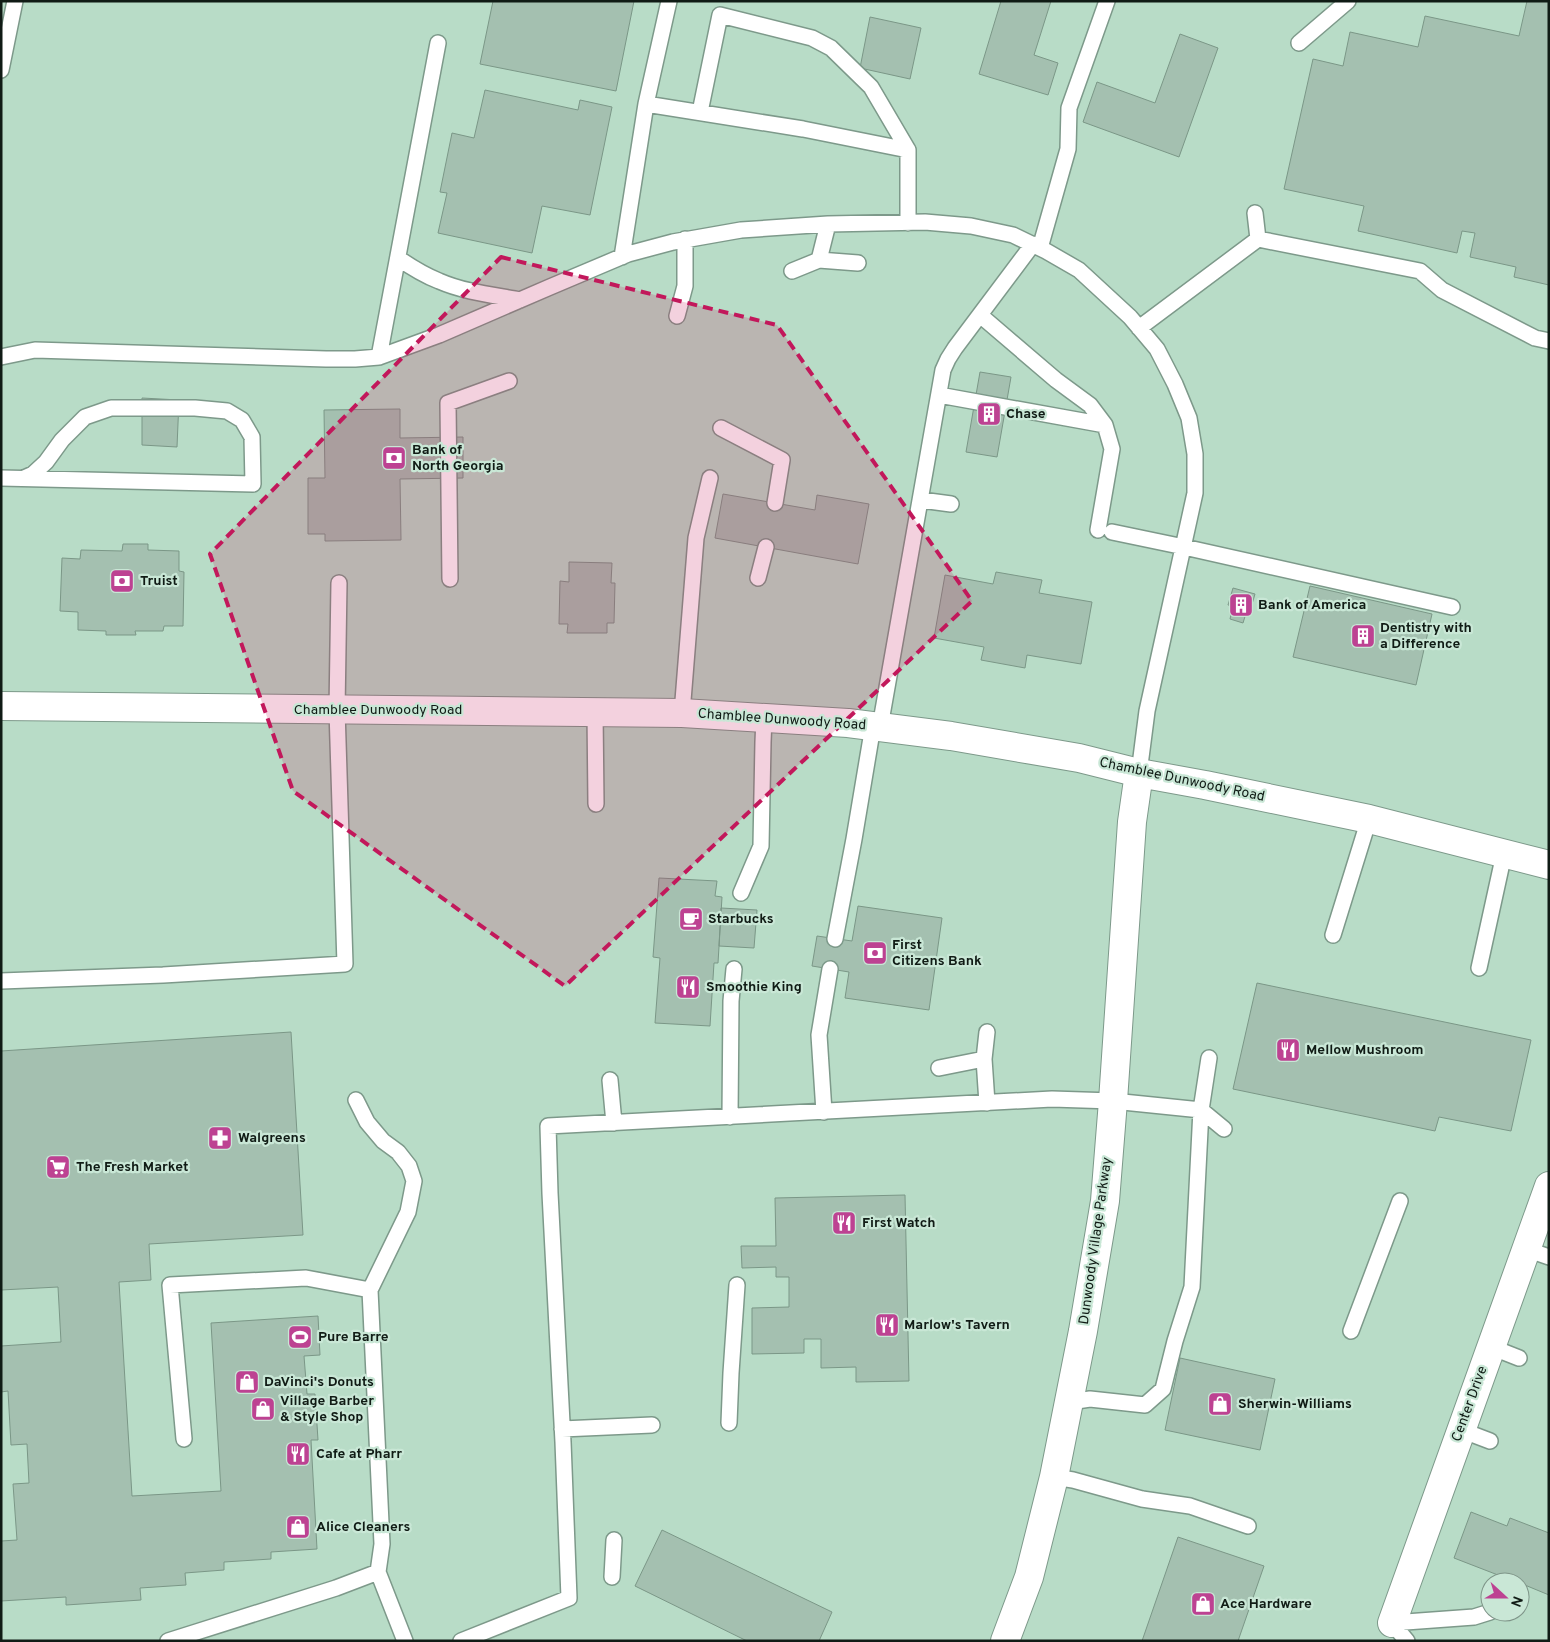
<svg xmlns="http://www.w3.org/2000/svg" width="1550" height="1642" font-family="Overpass,sans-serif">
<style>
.built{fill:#b8dcc7;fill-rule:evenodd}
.building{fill:#a4c0b0;stroke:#7b9787}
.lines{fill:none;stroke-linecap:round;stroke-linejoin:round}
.service-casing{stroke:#7d998a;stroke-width:18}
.minor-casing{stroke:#7d998a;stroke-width:30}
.tertiary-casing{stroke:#7d998a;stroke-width:30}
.service{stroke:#fff;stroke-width:15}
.minor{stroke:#fff;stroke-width:28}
.tertiary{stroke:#fff;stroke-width:28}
.marked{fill:#c2185b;fill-opacity:0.2;stroke:#c2185b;stroke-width:4;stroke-dasharray:10 6;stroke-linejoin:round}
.labels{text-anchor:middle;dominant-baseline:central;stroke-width:4.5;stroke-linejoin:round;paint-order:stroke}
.poi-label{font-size:14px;font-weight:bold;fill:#101b15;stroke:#c9e7d6;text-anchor:start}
.street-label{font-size:14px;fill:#101b15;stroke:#c9e7d6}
</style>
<rect width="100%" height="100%" fill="#c9e7d6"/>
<path class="built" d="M 1,1 L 1549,1 L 1549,1641 L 1,1641 ZM 1490,1582 L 1520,1582 L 1520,1612 L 1490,1612 Z"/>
<path class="building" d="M 493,1 L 634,1 L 616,91 L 480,64 Z
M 1001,1 L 1051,1 L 1034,55 L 1058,63 L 1048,95 L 979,74 Z
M 1527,1 L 1549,1 L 1549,285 L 1514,277 L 1516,267 L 1470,257 L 1475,233 L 1462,231 L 1457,253 L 1358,231 L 1364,206 L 1284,189 L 1313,59 L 1343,66 L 1350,32 L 1418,47 L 1425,16 L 1519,36 Z
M 870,17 L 921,28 L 910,79 L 860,68 Z
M 1180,34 L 1218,48 L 1179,157 L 1083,122 L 1097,82 L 1155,103 Z
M 485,90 L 578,110 L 580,100 L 612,107 L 590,215 L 542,206 L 532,253 L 438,233 L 447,193 L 440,192 L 452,133 L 474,138 Z
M 980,372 L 1011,377 L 997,457 L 966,452 Z
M 142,398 L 179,400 L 177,447 L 142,445 Z
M 400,409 L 400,438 L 463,437 L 463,478 L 400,479 L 401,540 L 325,541 L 325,534 L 308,534 L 308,478 L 325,478 L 324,410 Z
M 723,494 L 815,510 L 817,495 L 869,504 L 858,564 L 715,538 Z
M 123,544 L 148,544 L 148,550 L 179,551 L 179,571 L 184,572 L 183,626 L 164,626 L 163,631 L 135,631 L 136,635 L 106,635 L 106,631 L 78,630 L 78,612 L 60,611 L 62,558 L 80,559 L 81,550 L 122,551 Z
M 569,562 L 612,563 L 611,583 L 615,583 L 614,623 L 607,623 L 607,633 L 567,633 L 568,624 L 559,624 L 560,581 L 569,582 Z
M 996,572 L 1042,580 L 1039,593 L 1092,602 L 1081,664 L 1027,655 L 1025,668 L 981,660 L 984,647 L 934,638 L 945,575 L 993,584 Z
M 1310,586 L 1432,614 L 1416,685 L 1293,657 Z
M 1233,588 L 1255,594 L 1250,611 L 1247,610 L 1243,623 L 1230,619 L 1233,606 L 1228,605 Z
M 659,878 L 717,881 L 715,896 L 722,897 L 718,963 L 714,963 L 710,1026 L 655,1023 L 660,958 L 653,957 Z
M 858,906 L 942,918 L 929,1010 L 845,998 L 849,972 L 812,966 L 817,936 L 852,941 Z
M 721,908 L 757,910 L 754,948 L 719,946 Z
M 1257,983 L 1531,1040 L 1511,1131 L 1439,1117 L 1435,1131 L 1233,1089 Z
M 291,1032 L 303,1235 L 149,1244 L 151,1280 L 119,1282 L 132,1496 L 221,1491 L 211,1323 L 318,1316 L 320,1355 L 304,1356 L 307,1394 L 315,1394 L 318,1440 L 311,1440 L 317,1549 L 271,1552 L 271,1559 L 224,1562 L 224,1570 L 185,1573 L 186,1585 L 140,1588 L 141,1600 L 66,1605 L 66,1597 L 1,1601 L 1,1541 L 17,1540 L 13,1484 L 29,1483 L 27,1444 L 11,1445 L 8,1391 L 1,1392 L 1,1346 L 61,1342 L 58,1287 L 1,1290 L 1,1051 Z
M 905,1195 L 909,1381 L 856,1382 L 856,1367 L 821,1368 L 821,1339 L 804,1339 L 804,1353 L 752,1354 L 752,1308 L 789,1307 L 789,1277 L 776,1277 L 776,1267 L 742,1268 L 741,1246 L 776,1246 L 775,1198 Z
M 1180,1358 L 1275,1379 L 1260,1450 L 1165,1430 Z
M 1471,1512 L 1507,1526 L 1510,1518 L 1549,1533 L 1549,1595 L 1520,1583 L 1520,1582 L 1516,1582 L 1454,1558 Z
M 662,1530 L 832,1612 L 819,1641 L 747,1641 L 635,1586 Z
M 1178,1537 L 1264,1566 L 1238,1641 L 1142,1641 Z"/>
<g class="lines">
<defs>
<path id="service" d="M 1299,43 L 1348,1
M 1,70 L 15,1
M 646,104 L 803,129 L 908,150 L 908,223
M 700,112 L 720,15 L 812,38 L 831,48 L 871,87 L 908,150
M 1255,213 L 1258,239
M 1040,248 L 1068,149 L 1069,108 L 1107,1
M 622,257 L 646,104 L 669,1
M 398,258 C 411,267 424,275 439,281 C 464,292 493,295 520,300
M 819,260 L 858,263
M 792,271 L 819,260 L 828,224
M 980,315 L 1056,380 L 1090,405 L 1105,425 L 1112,449 L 1098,530
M 677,316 L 685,286 L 685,239
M 1139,328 L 1258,239 L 1420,271 L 1442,290 L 1535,338 L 1549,341
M 1,357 L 35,350 L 326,359 L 355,359 L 379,357 L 439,335 L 550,287 L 628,254 L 673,242 L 741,230 L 828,224 L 925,222 L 971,226 L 1013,235 L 1046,251 L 1079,270 L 1130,317 L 1157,349 L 1175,384 L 1189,418 L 1195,454 L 1195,493 L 1147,711 L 1139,773
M 379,357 L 438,43
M 939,395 L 1105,425
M 721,428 L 782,460 L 775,503
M 1,478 L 253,484 L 252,437 L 242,420 L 227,411 L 195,408 L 111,408 L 85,417 L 62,440 L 46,462 L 33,474 L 24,478
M 921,500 L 951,504
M 1112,532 L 1184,547 L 1452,607
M 758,578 L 766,547
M 450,579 L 448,403 L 509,381
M 595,712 L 596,804
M 682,713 L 696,538 L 710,478
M 880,727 L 943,370 L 948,359 L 955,348 L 1033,244
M 741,893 L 761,846 L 763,742 L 764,718
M 1333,935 L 1369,819
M 835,939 L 854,839 L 873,726
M 1479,968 L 1504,854
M 1,981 L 163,975 L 345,964 L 337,710 L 339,583
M 939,1068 L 984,1059
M 610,1080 L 614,1123
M 356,1100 L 367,1122 L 383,1141 L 398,1152 L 409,1166 L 414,1181 L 408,1212 L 370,1290 L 382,1544 L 378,1572 L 405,1641
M 987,1103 L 984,1059 L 987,1032
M 824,1112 L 819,1035 L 830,969
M 730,1117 L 731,1001 L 734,969
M 1526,1249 L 1549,1257
M 1351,1331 L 1400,1201
M 1491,1347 L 1519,1358
M 1070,1402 L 1090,1399 L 1145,1405 L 1163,1389 L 1175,1341 L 1192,1287 L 1201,1110 L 1209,1058
M 729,1423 L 731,1373 L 737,1285
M 562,1429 L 652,1425
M 1461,1430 L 1490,1441
M 184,1439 L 170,1285 L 306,1278 L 370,1290
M 1054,1477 L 1073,1480 L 1142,1499 L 1190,1506 L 1248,1526
M 612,1577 L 614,1540
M 1392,1623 L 1474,1617 L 1490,1612
M 1392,1623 L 1407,1641
M 168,1641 L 336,1588 L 378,1572
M 461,1641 L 569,1598 L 563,1442 L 550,1193 L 548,1126 L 1052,1099 L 1113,1101 L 1201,1110 L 1224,1129"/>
<path id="minor" d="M 1392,1623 L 1549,1186"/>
<path id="tertiary" d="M 1,706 L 682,713 L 848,723 L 951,736 L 1079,758 L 1139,773 L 1205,785 L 1369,819 L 1549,865
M 1005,1641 L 1029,1577 L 1054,1477 L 1083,1331 L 1105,1201 L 1113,1101 L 1132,822 L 1139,773"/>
</defs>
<use href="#service" class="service-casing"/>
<use href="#minor" class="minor-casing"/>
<use href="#tertiary" class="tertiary-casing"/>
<use href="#service" class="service"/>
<use href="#minor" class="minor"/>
<use href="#tertiary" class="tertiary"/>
</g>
<path class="marked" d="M 501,257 L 777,325 L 972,601 L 565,986 L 293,791 L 210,554 Z"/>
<defs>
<symbol id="building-square" viewBox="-11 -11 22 22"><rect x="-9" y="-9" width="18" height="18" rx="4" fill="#bd4292" stroke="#c9e7d6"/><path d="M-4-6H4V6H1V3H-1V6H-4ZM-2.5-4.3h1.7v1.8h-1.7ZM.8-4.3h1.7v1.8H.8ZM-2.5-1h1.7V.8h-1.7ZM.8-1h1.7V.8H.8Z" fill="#fff"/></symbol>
<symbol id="bank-square" viewBox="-11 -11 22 22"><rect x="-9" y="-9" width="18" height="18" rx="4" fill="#bd4292" stroke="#c9e7d6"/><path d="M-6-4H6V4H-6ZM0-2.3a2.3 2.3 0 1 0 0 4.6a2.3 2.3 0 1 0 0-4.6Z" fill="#fff"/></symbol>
<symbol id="cafe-square" viewBox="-11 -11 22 22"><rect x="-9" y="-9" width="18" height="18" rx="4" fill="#bd4292" stroke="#c9e7d6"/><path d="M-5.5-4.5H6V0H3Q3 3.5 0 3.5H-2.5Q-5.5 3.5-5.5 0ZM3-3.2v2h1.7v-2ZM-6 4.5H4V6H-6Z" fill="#fff"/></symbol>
<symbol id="restaurant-square" viewBox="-11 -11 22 22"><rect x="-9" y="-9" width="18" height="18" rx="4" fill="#bd4292" stroke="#c9e7d6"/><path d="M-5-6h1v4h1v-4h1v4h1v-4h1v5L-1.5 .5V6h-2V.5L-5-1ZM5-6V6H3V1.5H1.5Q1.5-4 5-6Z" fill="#fff"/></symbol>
<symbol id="pharmacy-square" viewBox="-11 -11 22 22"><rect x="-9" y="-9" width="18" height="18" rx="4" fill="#bd4292" stroke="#c9e7d6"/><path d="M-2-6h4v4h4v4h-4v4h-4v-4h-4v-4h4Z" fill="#fff"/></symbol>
<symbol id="supermarket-square" viewBox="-11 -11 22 22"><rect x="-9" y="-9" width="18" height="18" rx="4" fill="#bd4292" stroke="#c9e7d6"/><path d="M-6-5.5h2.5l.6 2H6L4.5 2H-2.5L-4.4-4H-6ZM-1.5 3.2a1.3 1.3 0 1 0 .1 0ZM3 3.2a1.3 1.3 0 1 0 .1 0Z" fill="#fff"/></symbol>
<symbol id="stadium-square" viewBox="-11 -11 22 22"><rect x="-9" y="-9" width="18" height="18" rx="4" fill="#bd4292" stroke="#c9e7d6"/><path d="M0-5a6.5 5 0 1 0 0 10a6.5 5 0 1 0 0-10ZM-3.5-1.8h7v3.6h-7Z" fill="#fff"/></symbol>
<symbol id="shop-square" viewBox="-11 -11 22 22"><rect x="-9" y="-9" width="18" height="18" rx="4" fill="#bd4292" stroke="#c9e7d6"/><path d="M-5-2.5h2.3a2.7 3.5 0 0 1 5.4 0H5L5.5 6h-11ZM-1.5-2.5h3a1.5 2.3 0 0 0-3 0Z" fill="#fff"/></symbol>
</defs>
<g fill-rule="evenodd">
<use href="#building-square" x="975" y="400" width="28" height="28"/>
<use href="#bank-square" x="380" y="444" width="28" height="28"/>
<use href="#bank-square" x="108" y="567" width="28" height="28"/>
<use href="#building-square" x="1227" y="591" width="28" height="28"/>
<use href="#building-square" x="1349" y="622" width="28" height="28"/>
<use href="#cafe-square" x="677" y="905" width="28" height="28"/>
<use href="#bank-square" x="861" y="939" width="28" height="28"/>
<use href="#restaurant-square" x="674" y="973" width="28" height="28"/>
<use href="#restaurant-square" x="1274" y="1036" width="28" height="28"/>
<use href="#pharmacy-square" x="206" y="1124" width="28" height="28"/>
<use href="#supermarket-square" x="44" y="1153" width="28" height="28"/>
<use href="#restaurant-square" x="830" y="1209" width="28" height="28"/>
<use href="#restaurant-square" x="873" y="1311" width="28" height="28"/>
<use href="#stadium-square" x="286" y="1323" width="28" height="28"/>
<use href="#shop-square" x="233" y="1368" width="28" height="28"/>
<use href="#shop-square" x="1206" y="1390" width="28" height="28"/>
<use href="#shop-square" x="249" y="1395" width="28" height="28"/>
<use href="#restaurant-square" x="284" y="1440" width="28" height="28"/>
<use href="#shop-square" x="284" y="1513" width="28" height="28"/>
<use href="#shop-square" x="1189" y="1590" width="28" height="28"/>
</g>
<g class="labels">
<g class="poi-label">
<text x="1006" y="414">Chase</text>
<text x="412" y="450">Bank of<tspan x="412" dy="16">North Georgia</tspan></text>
<text x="140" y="581">Truist</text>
<text x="1258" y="605">Bank of America</text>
<text x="1380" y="628">Dentistry with<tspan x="1380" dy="16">a Difference</tspan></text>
<text x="708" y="919">Starbucks</text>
<text x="892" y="945">First<tspan x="892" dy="16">Citizens Bank</tspan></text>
<text x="706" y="987">Smoothie King</text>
<text x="1306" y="1050">Mellow Mushroom</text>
<text x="238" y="1138">Walgreens</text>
<text x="76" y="1167">The Fresh Market</text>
<text x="862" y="1223">First Watch</text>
<text x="904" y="1325">Marlow's Tavern</text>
<text x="318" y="1337">Pure Barre</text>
<text x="264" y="1382">DaVinci's Donuts</text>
<text x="280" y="1401">Village Barber<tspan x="280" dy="16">&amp; Style Shop</tspan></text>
<text x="1238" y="1404">Sherwin-Williams</text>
<text x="316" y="1454">Cafe at Pharr</text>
<text x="316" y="1527">Alice Cleaners</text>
<text x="1220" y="1604">Ace Hardware</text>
</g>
<g class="street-label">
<text x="378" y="710">Chamblee Dunwoody Road</text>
<text transform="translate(782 720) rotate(4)">Chamblee Dunwoody Road</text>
<text transform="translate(1182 780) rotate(12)">Chamblee Dunwoody Road</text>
<text transform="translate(1096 1241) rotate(-82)">Dunwoody Village Parkway</text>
<text transform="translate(1470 1404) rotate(-70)">Center Drive</text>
</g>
</g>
<rect width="1550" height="1642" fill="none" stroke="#101b15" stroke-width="5"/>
<g transform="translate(1505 1597) rotate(111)"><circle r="24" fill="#c9e7d6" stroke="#7f9589"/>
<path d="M0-4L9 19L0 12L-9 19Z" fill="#bd4292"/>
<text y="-8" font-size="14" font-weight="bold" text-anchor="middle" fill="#101b15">N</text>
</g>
</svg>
